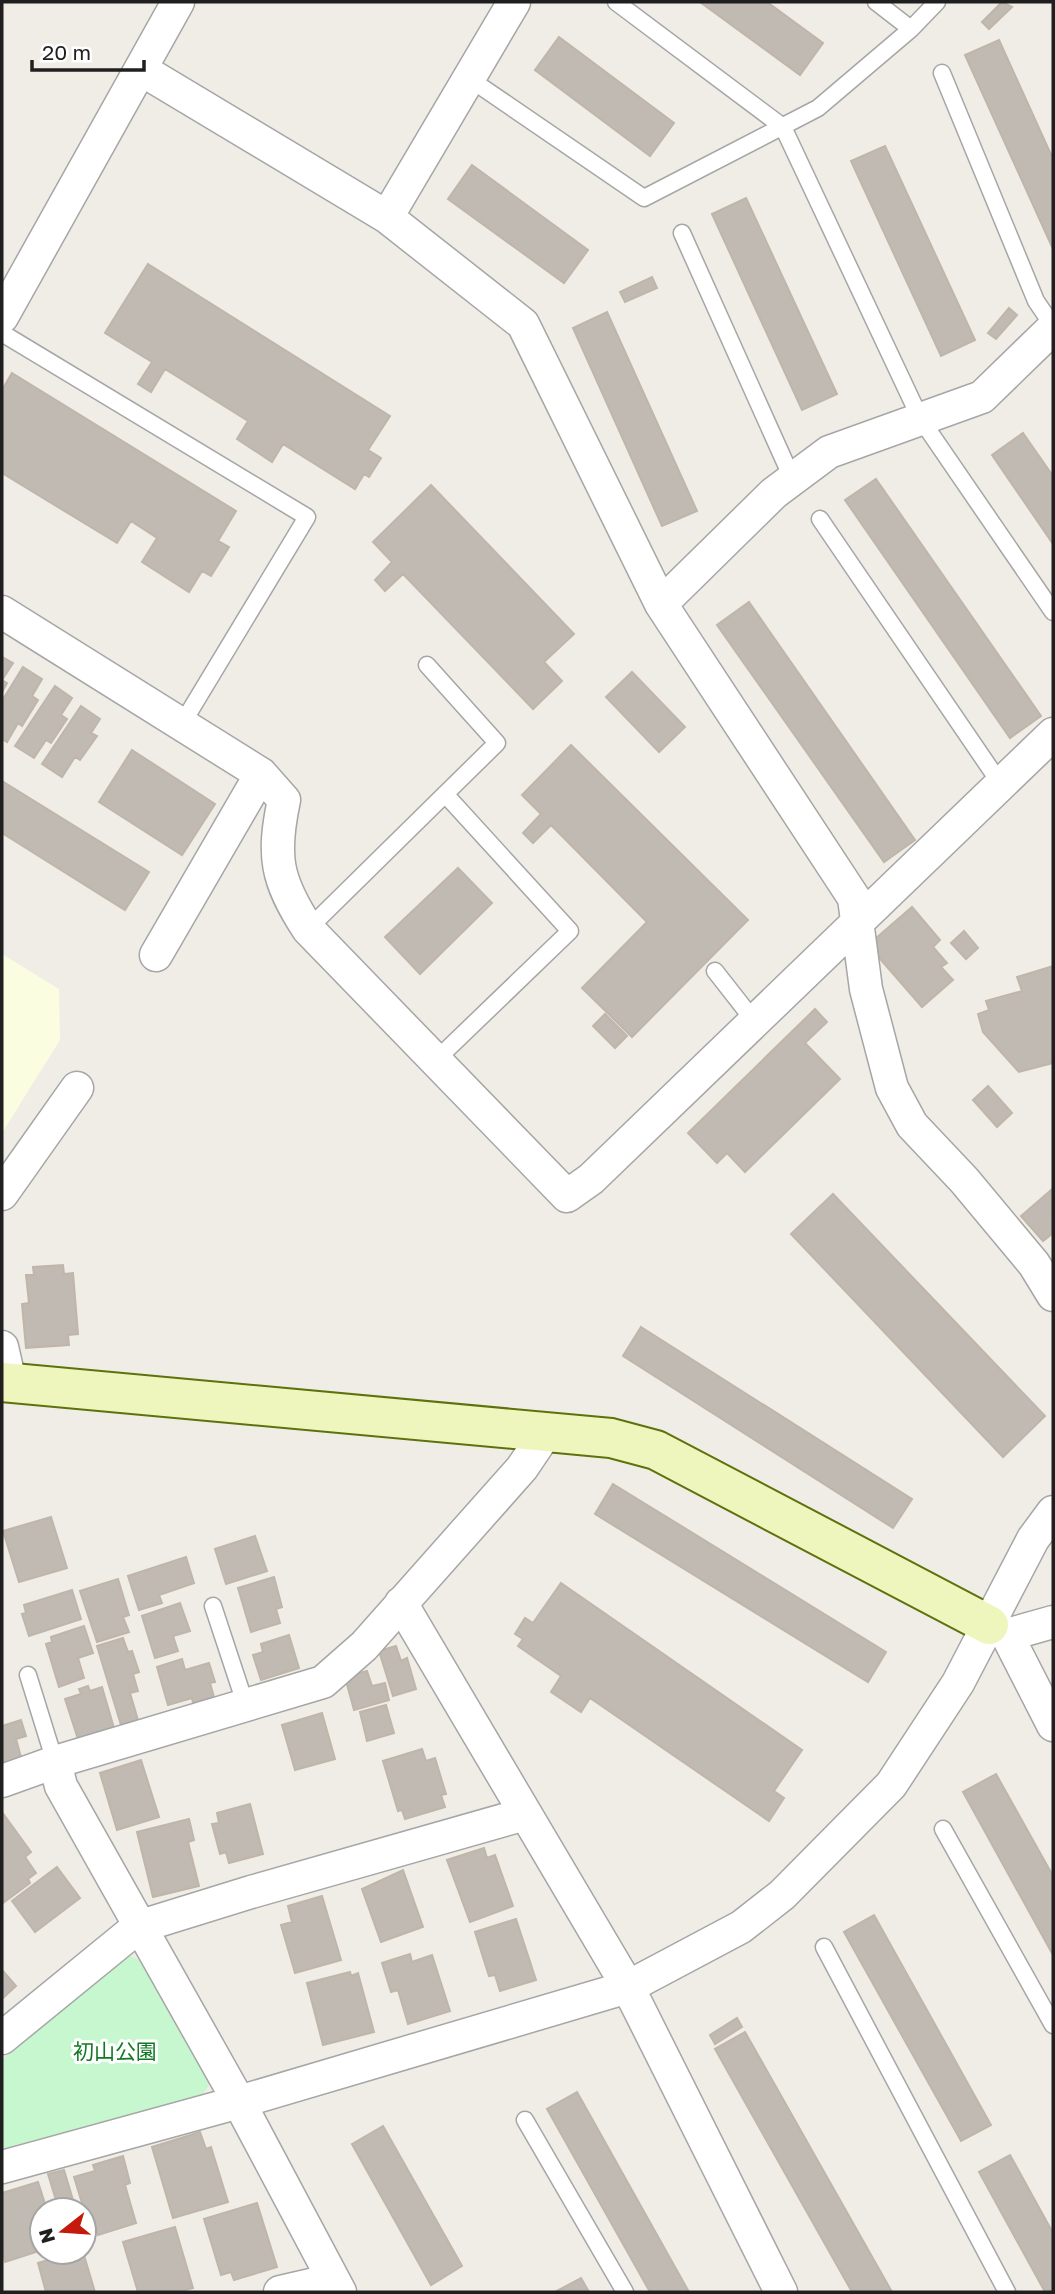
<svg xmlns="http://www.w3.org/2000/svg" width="1055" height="2294" font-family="'Golos Text','Noto Sans JP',sans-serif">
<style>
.education{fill:#fbfde1}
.park{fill:#c6f7ce}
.building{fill:#c0bab3;stroke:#c0b5a9;stroke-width:2}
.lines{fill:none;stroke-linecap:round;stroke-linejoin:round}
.lane-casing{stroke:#a6a6a6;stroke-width:19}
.street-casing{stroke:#a6a6a6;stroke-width:35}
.secondary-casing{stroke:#5e720b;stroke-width:42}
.lane{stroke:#fff;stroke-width:16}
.street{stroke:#fff;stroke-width:32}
.secondary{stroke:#eff6bd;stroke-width:38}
.labels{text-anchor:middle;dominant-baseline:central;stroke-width:6;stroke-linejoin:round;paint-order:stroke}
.park-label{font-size:21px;fill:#117922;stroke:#fff}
</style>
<rect width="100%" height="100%" fill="#efede6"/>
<path class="education" d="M 2,954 L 59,989 L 60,1040 L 2,1133 Z"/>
<path class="park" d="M 127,1955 L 143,1961 L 210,2083 L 203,2094 L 2,2152 L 2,2060 Z"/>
<path class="building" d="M 700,2 L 767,2 L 823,43 L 800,75 Z
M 1002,2 L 1012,7 L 989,29 L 982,22 Z
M 559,37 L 674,123 L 650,156 L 535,70 Z
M 999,40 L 1053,159 L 1053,249 L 965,55 Z
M 885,146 L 975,340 L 941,356 L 851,161 Z
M 472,165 L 588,250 L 564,283 L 448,199 Z
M 746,198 L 837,394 L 802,410 L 712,214 Z
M 148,264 L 390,416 L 368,450 L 381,458 L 369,477 L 364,474 L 355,489 L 283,444 L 272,462 L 237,439 L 248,421 L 165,369 L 151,392 L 138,384 L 152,362 L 105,333 Z
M 652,277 L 657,288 L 625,302 L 620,292 Z
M 1009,308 L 1017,315 L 996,339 L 988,333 Z
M 607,312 L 697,511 L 662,526 L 573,328 Z
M 12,373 L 236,511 L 218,541 L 229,547 L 211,576 L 202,571 L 189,592 L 142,562 L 157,538 L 131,521 L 117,543 L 2,473 L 2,390 Z
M 1023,433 L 1053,476 L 1053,544 L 992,455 Z
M 876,479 L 1041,716 L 1010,738 L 845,500 Z
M 431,485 L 574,634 L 544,662 L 562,681 L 533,709 L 403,574 L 385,591 L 375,580 L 392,562 L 373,542 Z
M 749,602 L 915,840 L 884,862 L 717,625 Z
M 2,657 L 13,663 L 2,680 L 7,683 L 2,692 Z
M 23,667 L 42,679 L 32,696 L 38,700 L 22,726 L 18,723 L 7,742 L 2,739 L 2,701 Z
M 632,672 L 685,727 L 659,752 L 606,697 Z
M 55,686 L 72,698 L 61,715 L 67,719 L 51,743 L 46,740 L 34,758 L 15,746 Z
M 81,706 L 100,719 L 91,733 L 97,736 L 80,760 L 75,757 L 62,777 L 42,764 Z
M 571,745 L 748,920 L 632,1037 L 582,988 L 647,922 L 551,825 L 533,843 L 523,833 L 541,814 L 522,795 Z
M 132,750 L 215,804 L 182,855 L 99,802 Z
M 2,781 L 149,872 L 125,910 L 2,833 Z
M 458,868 L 492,903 L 420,974 L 385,937 Z
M 912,907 L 940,940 L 933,947 L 947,963 L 941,967 L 953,980 L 922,1007 L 868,945 Z
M 964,931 L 978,948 L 966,959 L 951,943 Z
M 1053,966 L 1053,1063 L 1019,1072 L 983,1032 L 978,1014 L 989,1010 L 986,1001 L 1022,991 L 1017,977 Z
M 815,1009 L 827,1022 L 805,1043 L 840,1079 L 745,1172 L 727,1153 L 717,1163 L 688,1133 Z
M 605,1014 L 627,1036 L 615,1048 L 593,1026 Z
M 988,1086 L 1012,1113 L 997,1127 L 973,1100 Z
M 1051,1190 L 1053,1233 L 1043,1241 L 1021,1216 Z
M 833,1194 L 1045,1416 L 1003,1457 L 791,1234 Z
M 63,1265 L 64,1274 L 73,1273 L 78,1334 L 68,1335 L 69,1345 L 26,1348 L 22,1304 L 29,1303 L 26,1275 L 34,1275 L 33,1267 Z
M 641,1327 L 912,1499 L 893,1528 L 623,1356 Z
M 613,1484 L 886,1652 L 868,1682 L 595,1514 Z
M 51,1517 L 67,1568 L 19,1582 L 3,1531 Z
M 255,1536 L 267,1571 L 226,1584 L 215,1549 Z
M 186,1557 L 194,1583 L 159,1595 L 162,1603 L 139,1610 L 128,1576 Z
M 274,1577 L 282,1607 L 276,1609 L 280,1623 L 251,1632 L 238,1588 Z
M 118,1579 L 129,1615 L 123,1617 L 129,1632 L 97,1642 L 80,1591 Z
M 561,1583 L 802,1750 L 774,1791 L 784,1798 L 769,1821 L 590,1698 L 581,1712 L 551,1692 L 561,1676 L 518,1646 L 523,1639 L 515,1634 L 525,1618 L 533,1623 Z
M 72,1590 L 81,1619 L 29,1636 L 22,1614 L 26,1613 L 24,1605 Z
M 180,1603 L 190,1631 L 173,1636 L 178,1651 L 155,1658 L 142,1616 Z
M 84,1626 L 93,1653 L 78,1658 L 84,1678 L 59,1687 L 46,1644 L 52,1642 L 51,1637 Z
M 289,1635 L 299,1668 L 261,1680 L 253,1655 L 263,1652 L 261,1644 Z
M 123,1638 L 128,1652 L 132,1651 L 139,1672 L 133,1674 L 138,1691 L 130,1693 L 138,1720 L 121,1725 L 97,1646 Z
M 396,1646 L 401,1661 L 407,1658 L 416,1689 L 393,1696 L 379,1651 Z
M 182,1659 L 185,1670 L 209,1663 L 215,1682 L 210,1683 L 214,1697 L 193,1703 L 192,1698 L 168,1705 L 157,1667 Z
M 367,1671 L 372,1686 L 385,1683 L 389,1700 L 354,1710 L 345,1677 Z
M 88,1686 L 90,1691 L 102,1687 L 114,1728 L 78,1739 L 65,1699 L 81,1694 L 79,1689 Z
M 386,1705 L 394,1733 L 367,1741 L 360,1712 Z
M 322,1713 L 335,1759 L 295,1770 L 282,1725 Z
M 21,1720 L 26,1736 L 16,1739 L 21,1757 L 2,1763 L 2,1726 Z
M 422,1749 L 426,1761 L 435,1758 L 446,1794 L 441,1795 L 445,1807 L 405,1819 L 402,1810 L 398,1811 L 383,1761 Z
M 141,1760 L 159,1817 L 117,1830 L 100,1773 Z
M 996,1774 L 1053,1876 L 1053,1955 L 963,1792 Z
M 250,1804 L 263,1854 L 229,1863 L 226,1852 L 220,1854 L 212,1824 L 219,1823 L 217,1813 Z
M 2,1812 L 31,1852 L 25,1857 L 36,1873 L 28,1879 L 30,1883 L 3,1903 Z
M 189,1819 L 194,1840 L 188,1842 L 199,1886 L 153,1897 L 137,1832 Z
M 484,1848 L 487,1858 L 495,1855 L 513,1906 L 470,1922 L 447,1860 Z
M 57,1867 L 80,1898 L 35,1932 L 12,1901 Z
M 403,1870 L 423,1927 L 381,1942 L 362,1889 Z
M 322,1896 L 341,1960 L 295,1973 L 281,1925 L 292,1922 L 288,1906 Z
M 874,1915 L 991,2125 L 961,2141 L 844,1932 Z
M 516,1919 L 536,1980 L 500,1991 L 495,1975 L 489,1976 L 475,1932 Z
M 410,1954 L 412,1962 L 432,1955 L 450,2011 L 408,2024 L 398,1990 L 391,1992 L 382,1963 Z
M 2,1970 L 16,1986 L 2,1999 Z
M 350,1972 L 351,1976 L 358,1973 L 374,2032 L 323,2045 L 307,1983 Z
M 737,2018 L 742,2027 L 715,2044 L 710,2035 Z
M 745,2032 L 892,2292 L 852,2292 L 715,2049 Z
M 577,2092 L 689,2292 L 650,2292 L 547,2109 Z
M 383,2126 L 462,2266 L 431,2285 L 352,2144 Z
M 200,2132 L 206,2149 L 211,2147 L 228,2202 L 173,2218 L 152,2147 Z
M 1010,2155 L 1053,2233 L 1053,2292 L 1045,2292 L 979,2172 Z
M 123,2156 L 130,2183 L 125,2185 L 136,2223 L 98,2235 L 92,2215 L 86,2216 L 74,2177 L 95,2171 L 93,2165 Z
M 64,2170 L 76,2210 L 59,2210 L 48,2174 Z
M 38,2182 L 47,2210 L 42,2210 L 42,2250 L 5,2262 L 2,2250 L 2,2193 Z
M 257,2203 L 277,2267 L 234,2280 L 231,2272 L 221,2275 L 204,2219 Z
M 175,2227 L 193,2288 L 177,2292 L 138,2292 L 123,2242 Z
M 75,2252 L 83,2252 L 95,2292 L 46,2292 L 38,2263 Z
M 581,2278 L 589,2292 L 555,2292 Z"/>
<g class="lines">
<defs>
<path id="lane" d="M 616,2 L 783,127 L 920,418 L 1053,612
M 876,2 L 911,29
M 942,73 L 1036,301 L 1053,326
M 470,79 L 644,198 L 818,108 L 911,29 L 937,2
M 682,233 L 792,478
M 2,333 L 307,517 L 182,724
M 820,519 L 1000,783
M 308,929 L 497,743 L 427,665
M 715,971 L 755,1022
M 435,1061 L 570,931 L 445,794
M 213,1606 L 245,1703
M 28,1675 L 55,1762
M 943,1829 L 1053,2025
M 824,1947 L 1007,2292
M 525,2120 L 625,2292"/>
<path id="street" d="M 142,70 L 387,217 L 523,324 L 661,604 L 854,898 L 866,989 L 892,1088 L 912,1125 L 964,1180 L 1034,1264 L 1053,1295
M 387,217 L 514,2
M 2,317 L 178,2
M 661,604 L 774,493 L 829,452 L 982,397 L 1053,328
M 2,612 L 261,774 L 284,800 C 272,856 276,880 308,929 L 567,1196 L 591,1179 L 1053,734
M 156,955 L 261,774
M 2,1194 L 77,1088
M 2,1347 L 10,1382
M 401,1603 L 628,1987 L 781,2292
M 990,1625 L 1007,1635 L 1053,1622
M 1007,1635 L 1053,1725
M 55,1762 L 61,1786 L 239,2102 L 340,2292
M 2,1781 L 55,1762 L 323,1682 L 364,1646 L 522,1468 L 547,1431
M 2,2038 L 138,1927 L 251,1892 L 525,1814
M 2,2167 L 239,2102 L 628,1987 L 741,1927 L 782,1895 L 891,1785 L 958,1683 L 1033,1539 L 1053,1512
M 280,2292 L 332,2280"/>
<path id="secondary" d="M 2,1382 L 611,1438 L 656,1450 L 989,1625"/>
</defs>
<use href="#lane" class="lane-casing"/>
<use href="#street" class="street-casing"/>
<use href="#secondary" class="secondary-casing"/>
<use href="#lane" class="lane"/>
<use href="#street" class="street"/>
<use href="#secondary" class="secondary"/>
</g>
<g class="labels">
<g class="park-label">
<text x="115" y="2051">初山公園</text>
</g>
</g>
<rect width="1055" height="2294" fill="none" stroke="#1f1f1f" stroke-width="7"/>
<g transform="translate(63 2231) rotate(253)"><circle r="33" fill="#ffffff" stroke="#a5a5a5" stroke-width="2"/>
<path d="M0-5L12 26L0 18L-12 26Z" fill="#c4190b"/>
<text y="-10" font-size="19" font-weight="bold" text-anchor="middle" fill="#1f1f1f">N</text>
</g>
<path d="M32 60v10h112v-10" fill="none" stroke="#1f1f1f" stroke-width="3.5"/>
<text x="42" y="60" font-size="21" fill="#1f1f1f" stroke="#ffffff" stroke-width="5" paint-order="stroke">20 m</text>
</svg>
